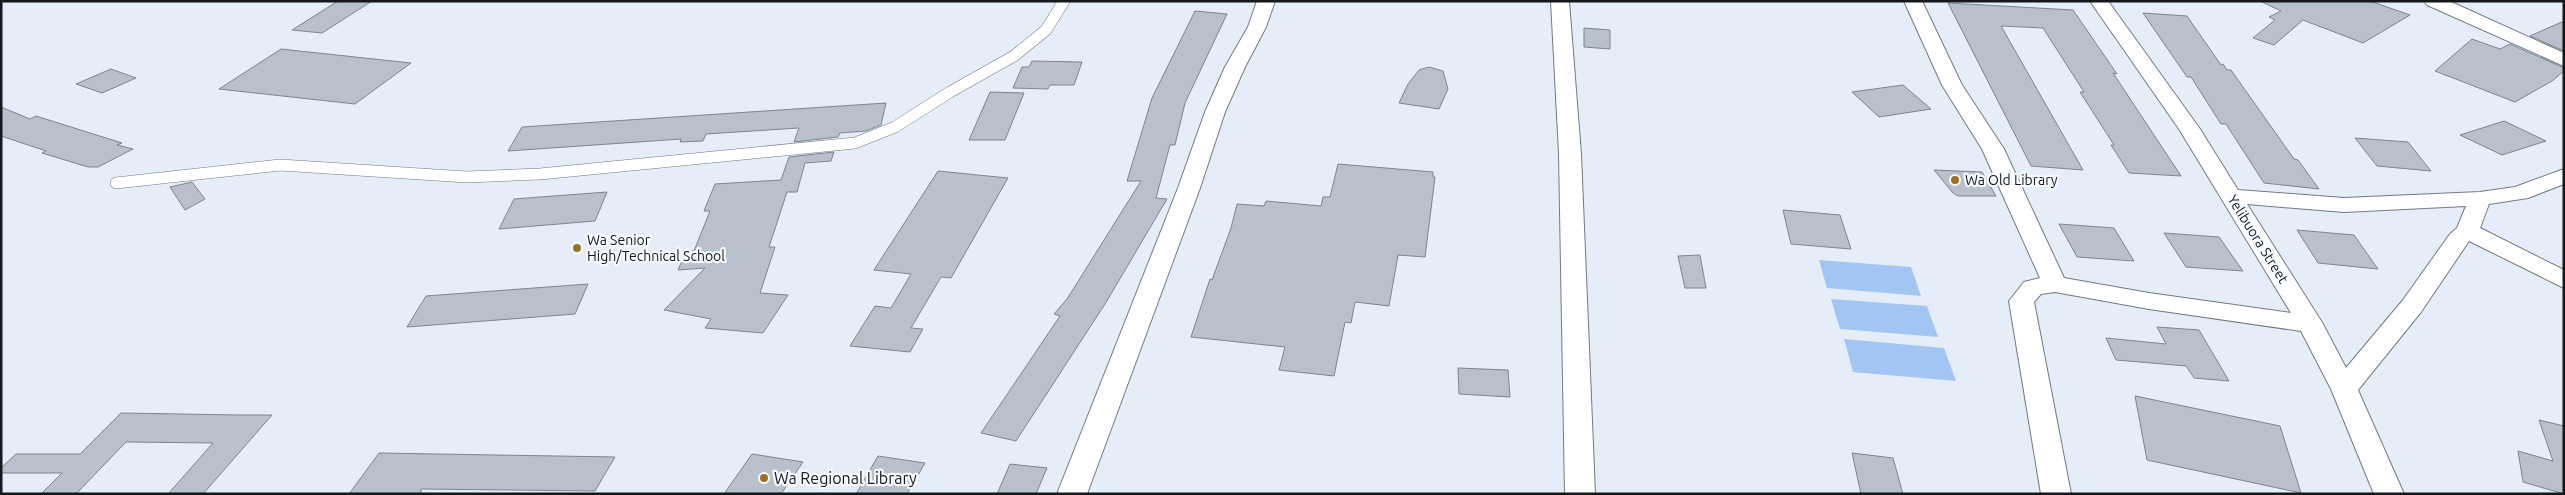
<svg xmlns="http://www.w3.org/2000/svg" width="2565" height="495" font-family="Ubuntu,sans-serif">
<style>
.green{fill:#a3c5f3}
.building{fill:#b8c0cb;stroke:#7c848d}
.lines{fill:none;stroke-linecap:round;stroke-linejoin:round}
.lane-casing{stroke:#737a84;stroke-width:12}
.street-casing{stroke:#737a84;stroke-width:2}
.lane{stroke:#fff;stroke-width:11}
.street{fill:#fff;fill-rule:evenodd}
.poi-dot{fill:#9e6f21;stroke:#f7fafe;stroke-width:2}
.labels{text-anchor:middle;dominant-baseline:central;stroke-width:4.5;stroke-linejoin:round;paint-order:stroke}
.poi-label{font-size:14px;fill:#14171b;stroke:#f7fafe;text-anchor:start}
.street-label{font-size:14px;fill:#14171b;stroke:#f7fafe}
.near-poi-label{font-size:16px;fill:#14171b;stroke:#f7fafe;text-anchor:start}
</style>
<rect width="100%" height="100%" fill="#e5edf8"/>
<path class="green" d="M 1819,260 L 1911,267 L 1921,296 L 1827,288 Z
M 1831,299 L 1927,306 L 1938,337 L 1840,329 Z
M 1844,339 L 1944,348 L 1956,381 L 1853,372 Z"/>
<path class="building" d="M 338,1 L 372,1 L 322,33 L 292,30 Z
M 2260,1 L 2370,1 L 2410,15 L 2363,43 L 2303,20 L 2274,45 L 2253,38 L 2275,20 L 2269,17 L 2281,11 Z
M 1948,3 L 2073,10 L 2117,74 L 2113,73 L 2181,176 L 2129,173 L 2111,145 L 2114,145 L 2080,92 L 2084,92 L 2043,28 L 2001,26 L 2083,170 L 2031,166 Z
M 1195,11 L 1227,14 L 1185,103 L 1175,145 L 1170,145 L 1156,198 L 1167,199 L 1105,304 L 1016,441 L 981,433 L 1060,316 L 1054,314 L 1067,299 L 1141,181 L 1127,181 L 1152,98 Z
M 2143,13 L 2187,16 L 2221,65 L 2223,64 L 2227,70 L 2231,70 L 2294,159 L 2298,160 L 2319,189 L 2264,183 L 2226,124 L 2221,124 L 2191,77 L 2187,77 Z
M 2564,21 L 2564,51 L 2530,36 Z
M 1584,28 L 1610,30 L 1610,49 L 1584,47 Z
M 2472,39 L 2500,49 L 2510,44 L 2564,68 L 2564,71 L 2552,81 L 2515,102 L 2435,71 Z
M 281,49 L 411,63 L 355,104 L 219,89 Z
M 1032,61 L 1082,62 L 1074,85 L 1050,85 L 1048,89 L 1013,88 L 1022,67 L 1029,67 Z
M 1429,67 L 1443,71 L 1448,89 L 1439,109 L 1399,103 L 1408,84 L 1419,70 Z
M 111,69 L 136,78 L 102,93 L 76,84 Z
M 1903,85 L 1931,109 L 1879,117 L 1852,92 Z
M 990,92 L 1024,93 L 1005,140 L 969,140 Z
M 886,103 L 881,125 L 866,131 L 840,133 L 838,137 L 794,142 L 799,128 L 706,134 L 703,141 L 680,142 L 681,139 L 508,151 L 522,127 Z
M 1,107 L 30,119 L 36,116 L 122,143 L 117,145 L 133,149 L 98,167 L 88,167 L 42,153 L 46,151 L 1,136 Z
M 2504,121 L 2546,141 L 2502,155 L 2460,135 Z
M 2355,138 L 2408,142 L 2431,171 L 2377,166 Z
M 834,152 L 831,161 L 805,163 L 797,192 L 787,192 L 769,247 L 775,247 L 760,293 L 788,295 L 763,333 L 705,328 L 711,319 L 664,310 L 705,268 L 678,270 L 686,251 L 694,251 L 710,211 L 704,211 L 715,184 L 781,180 L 789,157 Z
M 1338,164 L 1433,172 L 1433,177 L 1435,177 L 1425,257 L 1398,255 L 1389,306 L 1355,302 L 1351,323 L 1345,322 L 1334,376 L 1279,370 L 1285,347 L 1191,337 L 1210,279 L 1212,280 L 1231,228 L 1237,204 L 1264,206 L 1266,201 L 1321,206 L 1323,197 L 1330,197 Z
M 1934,170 L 1982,172 L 1996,196 L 1958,196 L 1953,193 Z
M 938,171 L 1008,178 L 951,278 L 941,277 L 911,328 L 923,329 L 910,352 L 850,346 L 875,306 L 891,308 L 911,274 L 874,270 Z
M 192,182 L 205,199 L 185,210 L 170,187 Z
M 607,192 L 595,221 L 499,229 L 514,199 Z
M 1783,210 L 1840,215 L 1851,249 L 1791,244 Z
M 2059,224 L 2114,228 L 2134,261 L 2077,257 Z
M 2297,230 L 2354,235 L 2378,269 L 2318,263 Z
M 2164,233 L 2219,237 L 2243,271 L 2186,267 Z
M 1700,255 L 1706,288 L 1685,288 L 1678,256 Z
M 588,284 L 575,314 L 407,327 L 426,296 Z
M 2157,327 L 2199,330 L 2229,381 L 2194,378 L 2186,366 L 2116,360 L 2106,338 L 2166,344 Z
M 1458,368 L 1508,370 L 1510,397 L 1459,394 Z
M 2135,396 L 2280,426 L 2301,493 L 2147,460 Z
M 121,413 L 240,415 L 272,415 L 203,494 L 168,494 L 213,443 L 126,442 L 76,494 L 41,494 L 62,473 L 1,473 L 1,468 L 16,454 L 80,454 Z
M 2539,420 L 2564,426 L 2564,494 L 2523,482 L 2518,451 L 2553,461 Z
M 379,453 L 615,457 L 595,491 L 421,489 L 421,494 L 349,494 Z
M 1852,453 L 1893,458 L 1903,494 L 1861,494 Z
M 752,454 L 803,462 L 781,494 L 724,494 Z
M 878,456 L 925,463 L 907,494 L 856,494 Z
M 1010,464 L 1047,468 L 1036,494 L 997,494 Z"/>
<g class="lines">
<defs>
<path id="lane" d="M 116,183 L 280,165 L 467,177 L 540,174 L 855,143 L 895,127 L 950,92 L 1014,56 L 1046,30 L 1064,1"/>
<path id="street" d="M 1257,1 L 1275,1 L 1266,27 L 1245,67 L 1225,112 L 1200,188 L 1087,494 L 1057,494 L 1178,188 L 1205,112 L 1225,67 L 1248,27 Z
M 1551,1 L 1569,1 L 1581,154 L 1595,494 L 1565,494 L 1559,154 Z
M 1904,1 L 1922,1 L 1962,85 L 2004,149 L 2064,278 L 2149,293 L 2291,313 L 2179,129 L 2090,1 L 2108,1 L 2200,129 L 2238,190 L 2344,198 L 2480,192 L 2515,187 L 2564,169 L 2564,184 L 2528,198 L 2489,204 L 2480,228 L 2564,270 L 2564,288 L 2469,241 L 2467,244 L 2421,312 L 2358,390 L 2404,494 L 2374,494 L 2331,389 L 2301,331 L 2149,309 L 2055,292 L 2041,294 L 2034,302 L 2071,494 L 2041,494 L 2009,301 L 2024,282 L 2040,278 L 1982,149 L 1942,85 ZM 2247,204 L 2344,212 L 2466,206 L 2457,228 L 2450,234 L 2403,300 L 2346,368 L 2323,324 Z
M 2424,1 L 2449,1 L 2564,53 L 2564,66 L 2427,5 Z"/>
</defs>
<use href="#lane" class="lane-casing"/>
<use href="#street" class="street-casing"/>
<use href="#lane" class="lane"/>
<use href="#street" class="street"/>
</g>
<g class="poi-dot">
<circle cx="1955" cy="180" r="5"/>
<circle cx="577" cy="248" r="5"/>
<circle cx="764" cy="478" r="5"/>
</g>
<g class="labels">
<g class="poi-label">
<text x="1965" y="180">Wa Old Library</text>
<text x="587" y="240">Wa Senior<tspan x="587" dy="16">High/Technical School</tspan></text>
</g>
<g class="street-label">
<text transform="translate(2258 239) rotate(58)">Yelibuora Street</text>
</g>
<g class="near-poi-label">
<text x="774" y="478">Wa Regional Library</text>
</g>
</g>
<rect width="2565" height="495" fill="none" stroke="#14171b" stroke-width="5"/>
</svg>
